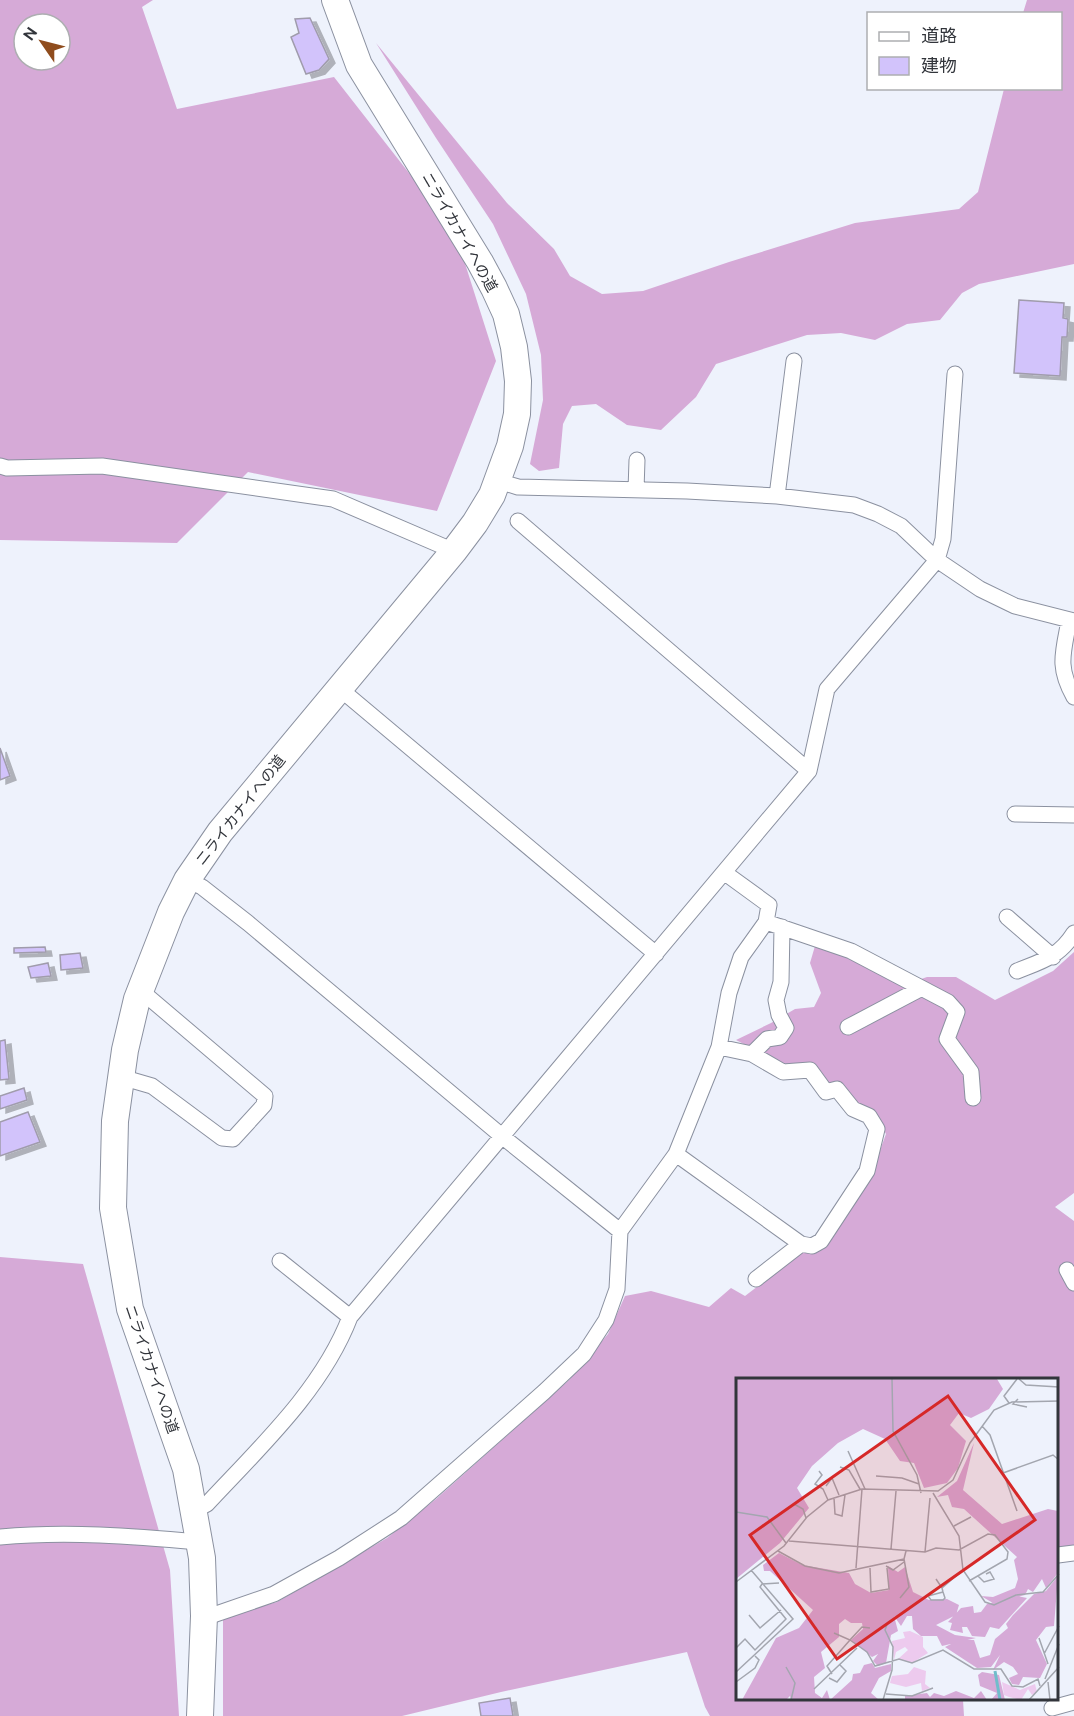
<svg xmlns="http://www.w3.org/2000/svg" width="1074" height="1716" font-family="Ubuntu,'Noto Sans JP',sans-serif">
<style>
.forest{fill:#d6aad7;fill-rule:evenodd}
.building{fill:#d2c3fb;stroke:#a09cac;stroke-width:1.5;filter:url(#shadow)}
.lines{fill:none;stroke-linecap:round;stroke-linejoin:round}
.minor-casing{stroke:#8b91a0;stroke-width:17}
.primary-casing{stroke:#8b91a0;stroke-width:28}
.minor{stroke:#fff;stroke-width:15}
.primary{stroke:#fff;stroke-width:26}
.labels{text-anchor:middle;dominant-baseline:central;stroke-width:4.5;stroke-linejoin:round;paint-order:stroke}
.street-label{font-size:15px;fill:#32353b;stroke:#fff}
.inset-river{fill:none;stroke:#70bdcb;stroke-width:3}
.inset-road{fill:none;stroke:#a3a6af;stroke-width:1.5}
.view{fill:#d62828;fill-opacity:0.15;stroke:#d62828;stroke-width:3}
.inset-edge{fill:none;stroke:#32353b;stroke-width:3}
</style>
<defs>
<filter id="shadow"><feDropShadow dx="6" dy="4" stdDeviation="0" flood-color="#0004"/></filter>
</defs>
<rect width="100%" height="100%" fill="#eef2fc"/>
<path class="forest" d="M 0,0 L 153,0 L 142,7 L 177,109 L 334,77 L 455,232 L 496,361 L 437,511 L 248,472 L 177,543 L 0,540 ZM 24,24 L 60,24 L 60,60 L 24,60 Z
M 1027,0 L 1074,0 L 1074,264 L 979,284 L 962,293 L 940,320 L 907,324 L 875,340 L 841,333 L 807,335 L 716,364 L 696,397 L 661,430 L 627,425 L 596,404 L 572,406 L 563,424 L 559,468 L 539,471 L 530,464 L 543,400 L 541,355 L 526,294 L 493,224 L 436,138 L 376,43 L 507,203 L 554,249 L 570,276 L 602,294 L 643,291 L 729,262 L 855,223 L 959,209 L 978,192 L 1004,89 L 1060,88 L 1060,14 L 1023,13 Z
M 815,946 L 848,958 L 904,985 L 927,977 L 956,977 L 995,1000 L 1053,971 L 1074,952 L 1074,1193 L 1055,1207 L 1074,1221 L 1074,1545 L 1058,1548 L 1058,1380 L 738,1380 L 738,1700 L 963,1700 L 964,1716 L 710,1716 L 705,1707 L 687,1652 L 501,1692 L 402,1716 L 223,1716 L 223,1617 L 277,1602 L 387,1538 L 436,1499 L 569,1380 L 608,1334 L 625,1296 L 651,1291 L 709,1307 L 731,1288 L 745,1296 L 801,1253 L 824,1249 L 871,1175 L 886,1134 L 875,1113 L 860,1106 L 843,1084 L 830,1084 L 786,1066 L 736,1040 L 771,1023 L 795,1009 L 814,1007 L 821,993 L 810,963 Z
M 0,1257 L 83,1264 L 170,1570 L 179,1716 L 0,1716 Z"/>
<path class="building" d="M 310,18 L 329,59 L 319,70 L 306,74 L 291,37 L 299,33 L 295,19 Z
M 1019,300 L 1064,303 L 1063,318 L 1068,319 L 1067,337 L 1062,337 L 1060,376 L 1014,373 Z
M 0,748 L 10,776 L 0,780 Z
M 45,947 L 46,952 L 14,953 L 14,948 Z
M 80,953 L 83,968 L 61,970 L 60,955 Z
M 48,963 L 51,976 L 31,978 L 28,967 Z
M 5,1040 L 9,1079 L 0,1080 L 0,1041 Z
M 24,1088 L 27,1100 L 0,1109 L 0,1096 Z
M 28,1112 L 40,1142 L 0,1156 L 0,1122 Z
M 510,1698 L 513,1716 L 481,1716 L 479,1703 Z"/>
<g class="lines">
<defs>
<path id="minor" d="M 0,466 L 7,468 L 102,466 L 333,499 L 454,551
M 498,481 L 518,487 L 687,491 L 777,496 L 854,505 L 878,514 L 901,526 L 937,560 L 980,589 L 1015,606 L 1074,621
M 636,490 L 637,460
M 777,496 L 794,361
M 518,521 L 809,771
M 1069,621 C 1063,653 1057,667 1074,697
M 339,688 L 656,954
M 1015,814 L 1074,815
M 187,880 L 202,887 L 248,923 L 503,1137 L 620,1231
M 1007,917 L 1053,957
M 766,922 L 851,951 L 948,1002 L 957,1012 L 947,1039 L 971,1072 L 973,1098
M 1017,971 C 1042,961 1059,957 1074,933
M 848,1027 L 920,989
M 719,1047 L 752,1054 L 767,1039 L 780,1037 L 786,1028 L 779,1015 L 776,1000 L 781,982 L 782,927
M 121,1077 L 152,1086 L 222,1138 L 233,1139 L 264,1105 L 265,1096 L 140,990
M 676,1154 L 801,1244 L 812,1246 L 821,1241 L 867,1171 L 877,1129 L 869,1116 L 853,1109 L 837,1089 L 826,1092 L 810,1070 L 783,1072 L 752,1054
M 280,1261 L 350,1317
M 1067,1270 L 1074,1283
M 756,1279 L 801,1244
M 194,1511 L 207,1504 C 259,1448 322,1390 350,1317 L 809,771 L 827,689 L 937,560 L 943,539 L 955,374
M 0,1537 C 66,1531 133,1536 199,1542
M 1058,1555 L 1074,1553
M 204,1616 L 216,1614 L 274,1594 L 339,1558 L 401,1518 L 544,1392 L 584,1354 L 606,1320 L 617,1289 L 620,1231 L 676,1154 L 719,1047 L 729,993 L 741,957 L 766,922 L 769,905 L 725,873
M 1052,1708 L 1074,1702"/>
<path id="primary" d="M 200,1716 L 204,1616 L 202,1558 L 186,1469 L 130,1309 L 113,1208 L 115,1121 L 125,1050 L 137,999 L 171,912 L 187,880 L 220,832 L 454,551 L 475,523 L 492,495 L 510,446 L 517,414 L 518,381 L 514,347 L 506,314 L 494,288 L 480,262 L 359,65 L 335,0"/>
</defs>
<use href="#minor" class="minor-casing"/>
<use href="#primary" class="primary-casing"/>
<use href="#minor" class="minor"/>
<use href="#primary" class="primary"/>
</g>
<g class="labels">
<g class="street-label">
<text transform="translate(460 232) rotate(60)">ニライカナイへの道</text>
<text transform="translate(240 810) rotate(-52)">ニライカナイへの道</text>
<text transform="translate(152 1369) rotate(71)">ニライカナイへの道</text>
</g>
</g>
<g transform="translate(736 1378)">
<rect width="322" height="322" fill="#eef2fc"/>
<path d="M 174,253 L 187,259 L 187,269 L 192,275 L 176,285 L 162,281 L 172,272 L 169,269 L 160,274 L 158,282 L 156,263 L 169,260 L 167,254 ZM 178,289 L 190,293 L 189,306 L 194,310 L 186,313 L 185,305 L 170,309 L 154,305 L 156,298 L 172,296 ZM 266,304 L 284,312 L 299,306 L 301,314 L 296,317 L 292,311 L 285,322 L 273,319 L 268,317 Z" fill="#edcaee"/>
<path d="M 0,1 L 261,1 L 267,11 L 253,31 L 235,40 L 223,35 L 214,47 L 230,63 L 222,90 L 211,105 L 188,110 L 178,85 L 164,83 L 149,61 L 127,51 L 102,65 L 76,88 L 61,110 L 73,130 L 44,165 L 0,201 ZM 238,65 L 227,112 L 266,146 L 312,131 L 322,133 L 322,195 L 310,210 L 306,201 L 297,214 L 292,211 L 289,217 L 257,225 L 245,218 L 257,219 L 279,210 L 282,201 L 278,182 L 281,179 L 228,131 L 216,129 L 212,117 L 201,119 L 221,103 ZM 43,175 L 66,187 L 113,195 L 119,206 L 135,215 L 153,212 L 152,188 L 162,194 L 169,189 L 177,214 L 193,222 L 211,221 L 223,227 L 220,237 L 200,247 L 219,257 L 240,260 L 206,268 L 201,258 L 185,258 L 177,251 L 176,238 L 171,238 L 165,248 L 158,238 L 162,253 L 155,257 L 150,285 L 142,288 L 137,283 L 142,276 L 136,279 L 115,262 L 127,251 L 126,245 L 115,245 L 109,241 L 103,246 L 103,259 L 85,274 L 89,290 L 78,299 L 79,315 L 86,320 L 91,312 L 94,322 L 55,322 L 54,318 L 50,322 L 6,322 L 40,260 L 63,250 L 77,232 L 34,193 L 28,193 L 27,187 ZM 322,198 L 318,248 L 310,249 L 300,262 L 311,286 L 304,300 L 287,299 L 283,307 L 276,306 L 273,300 L 282,296 L 277,289 L 268,284 L 257,292 L 264,277 L 255,289 L 241,290 L 209,269 L 223,262 L 238,262 L 244,280 L 254,277 L 259,261 L 272,250 L 270,246 L 277,237 L 298,216 L 310,213 ZM 281,218 L 291,220 L 263,251 L 254,249 L 249,259 L 236,258 L 231,249 L 226,249 L 227,255 L 214,252 L 216,245 L 212,244 L 225,230 L 237,228 L 238,235 L 245,234 L 251,226 ZM 136,285 L 139,290 L 155,286 L 155,293 L 143,300 L 135,315 L 143,322 L 94,322 L 116,302 L 117,296 L 124,295 L 128,287 ZM 246,294 L 263,297 L 269,322 L 255,322 L 261,315 L 244,308 L 242,297 ZM 220,313 L 238,320 L 245,313 L 251,322 L 169,322 L 169,318 L 191,315 L 194,319 L 198,315 L 208,318 Z" fill="#d6aad7"/>
<path class="inset-river" d="M 259,293 L 264,322"/>
<path class="inset-road" d="M 156,1 L 157,53 L 181,97 L 185,115M 283,1 L 290,7 L 323,9M 282,21 L 277,26 L 291,29M 273,25 L 268,18 L 281,1M 246,48 L 254,57 L 281,133M 112,73 L 129,111M 104,89 L 113,92 L 124,111M 83,93 L 86,97 L 79,106 L 87,111 L 92,122M 267,95 L 317,77 L 323,82M 140,98 L 166,100 L 183,106M 90,108 L 96,100 L 103,117M 197,115 L 223,158 L 227,192 L 249,224 L 258,227 L 280,217 L 307,214 L 323,196M 98,120 L 99,136 L 106,138 L 109,117M 58,126 L 67,131 L 70,140M 0,134 L 31,139 L 50,165M 218,148 L 235,139M 53,163 L 189,174 L 200,170 L 223,172 L 252,156 L 259,157 L 272,174 L 271,181 L 233,203M 155,171 L 160,113M 42,173 L 69,188 L 103,195 L 168,181 L 170,173M 189,174 L 194,120M 150,188 L 157,192 L 168,184M 120,190 L 126,111M 134,190 L 135,214 L 153,211 L 151,190M 242,198 L 248,204 L 258,201 L 254,194 L 250,196M 200,201 L 206,210 L 227,192M 0,204 L 48,168 L 71,139 L 92,122 L 126,111 L 202,113 L 217,102 L 234,65 L 258,32 L 276,24 L 323,23M 206,210 L 207,214 L 209,220 L 207,222 L 195,222 L 192,218 L 207,214M 164,220 L 173,209 L 168,181M 13,237 L 24,250 L 45,232M 134,250 L 126,249 L 114,262 L 131,274 L 139,288 L 163,281 L 176,285 L 207,272 L 238,291 L 265,291 L 276,308 L 287,309 L 302,301 L 304,308M 303,260 L 312,286M 0,270 L 9,261 L 19,272 L 50,241 L 24,209 L 26,206 L 43,205M 308,276 L 323,248M 50,289 L 59,305 L 55,322M 0,294 L 57,241 L 15,192M 96,296 L 91,288 L 114,262 L 98,255M 93,300 L 101,304 L 110,293 L 104,287M 309,301 L 323,266M 0,304 L 19,290 L 23,282 L 19,278M 312,304 L 314,322M 78,311 L 121,270M 150,316 L 176,318 L 197,310M 147,322 L 156,292 L 157,269 L 149,252 L 152,244M 293,322 L 323,289"/>
<path class="view" d="M 212,18 L 299,142 L 101,281 L 14,157 Z"/>
<rect width="322" height="322" class="inset-edge"/>
</g>
<rect x="867" y="12" width="195" height="78" fill="#ffffff" stroke="#adaeb1" stroke-width="1.5"/>
<rect x="879" y="32" width="30" height="9" fill="#ffffff" stroke="#adaeb1" stroke-width="1.5"/>
<text x="921" y="42" font-size="18" fill="#32353b">道路</text>
<rect x="879" y="57" width="30" height="18" fill="#d2c3fb" stroke="#adaeb1" stroke-width="1.5"/>
<text x="921" y="72" font-size="18" fill="#32353b">建物</text>
<g transform="translate(42 42) rotate(305)"><circle r="28" fill="#ffffff" stroke="#adaeb1" stroke-width="1.5"/>
<path d="M0-4.5L10 22L0 15L-10 22Z" fill="#8f4c1d"/>
<text y="-9" font-size="16" font-weight="bold" text-anchor="middle" fill="#32353b">N</text>
</g>
</svg>
